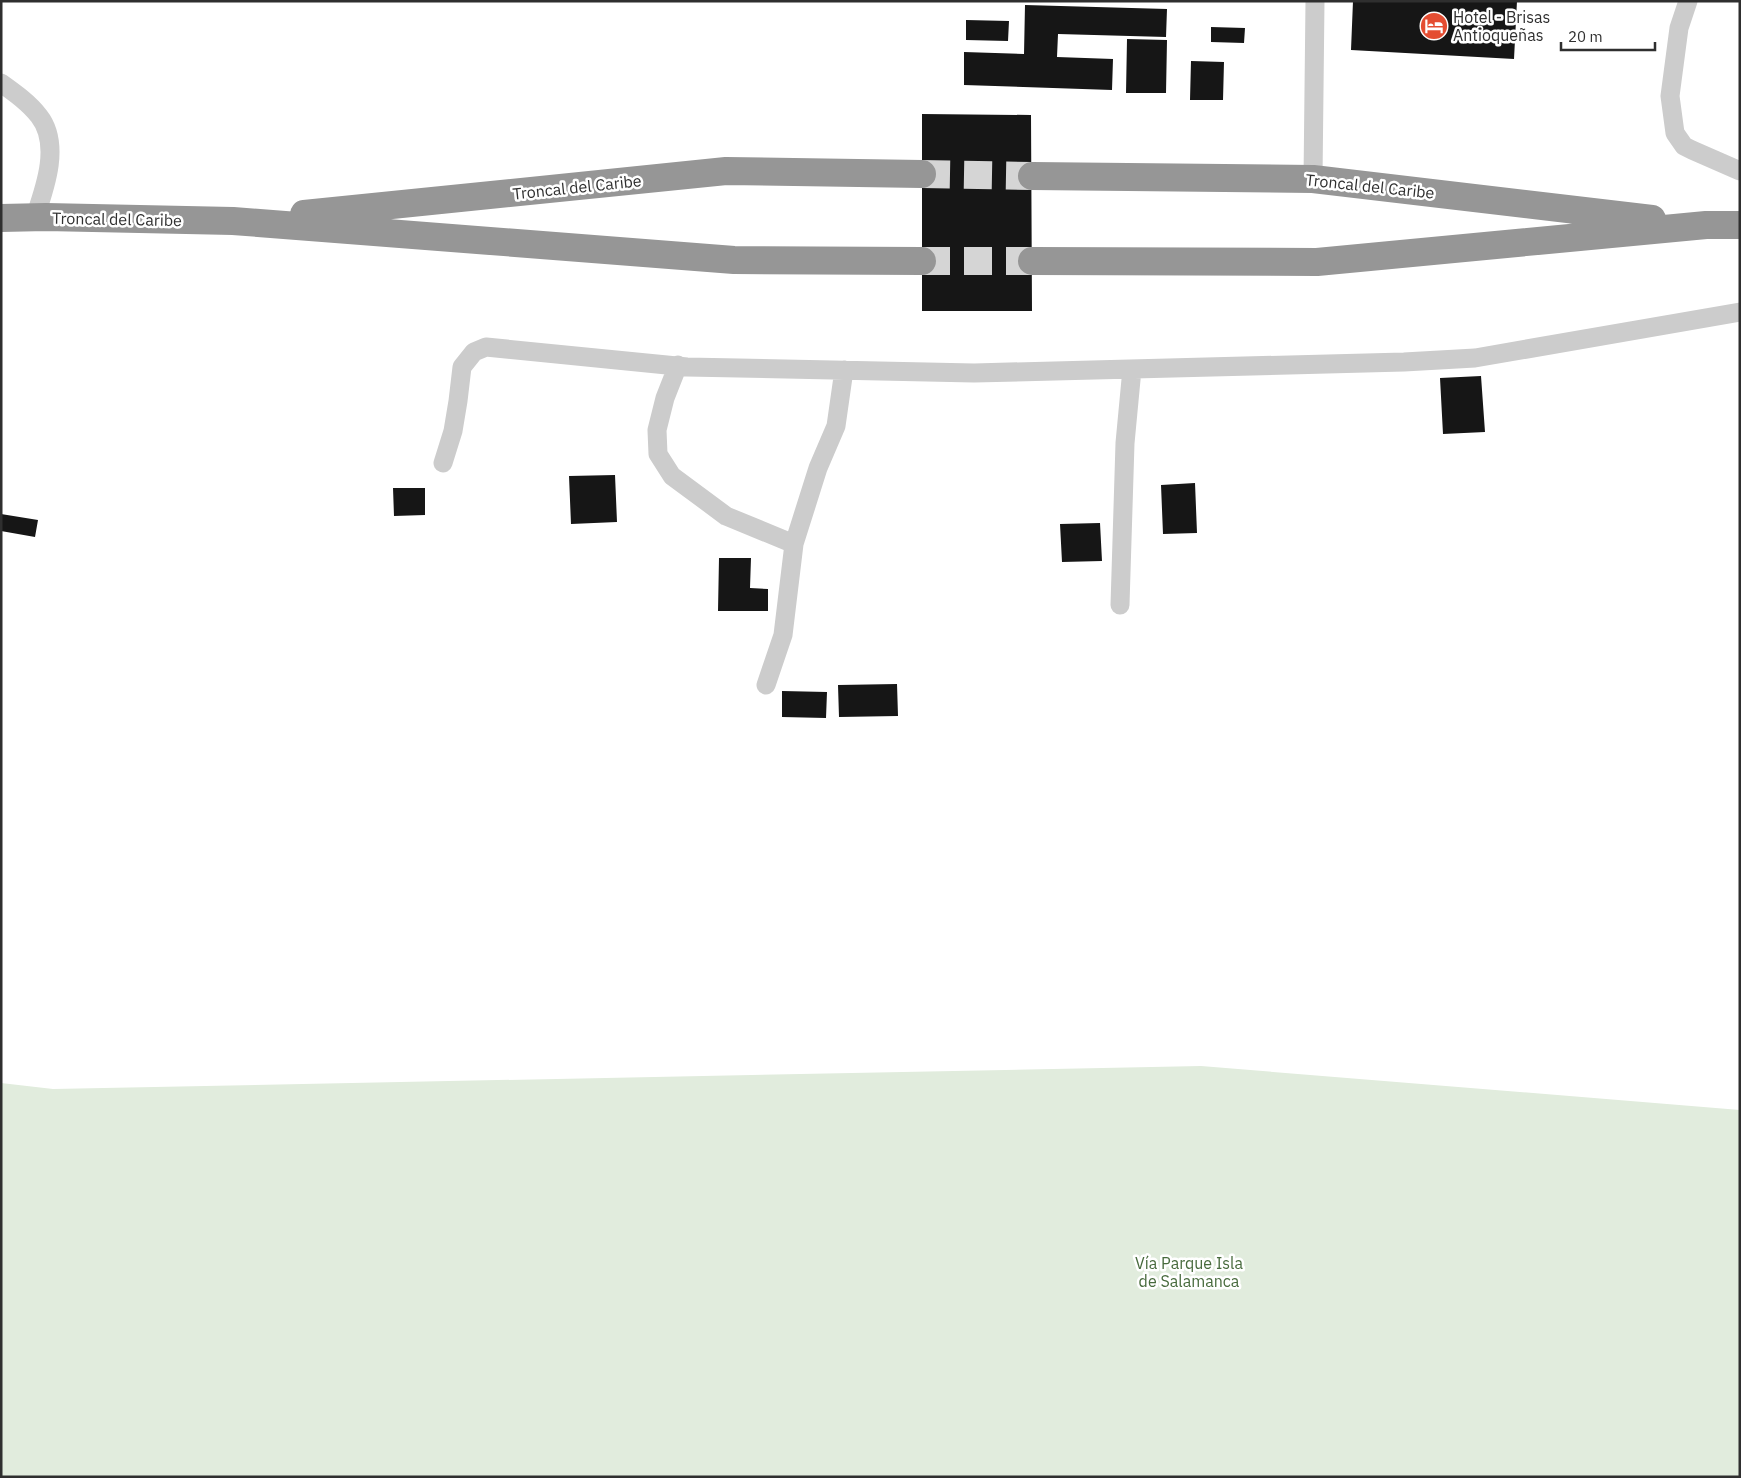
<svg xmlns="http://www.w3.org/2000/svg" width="1741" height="1478" font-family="'IBM Plex Sans',sans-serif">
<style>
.green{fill:#e1ecdd}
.building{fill:#161616}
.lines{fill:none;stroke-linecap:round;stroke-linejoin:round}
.highway-tunnel{stroke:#d5d5d5;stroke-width:28;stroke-dasharray:28 14;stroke-linecap:butt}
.lane{stroke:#ccc;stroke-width:19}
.highway{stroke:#969696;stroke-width:28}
.labels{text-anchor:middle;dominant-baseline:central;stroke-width:5;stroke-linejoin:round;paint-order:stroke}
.poi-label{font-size:16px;fill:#2f2f2f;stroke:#fff;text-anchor:start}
.street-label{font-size:16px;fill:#2f2f2f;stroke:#fff}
.park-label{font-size:16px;fill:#476a3c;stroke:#fff}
</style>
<rect width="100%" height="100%" fill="#fff"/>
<path class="green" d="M 1201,1066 L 1740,1110 L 1740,1477 L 1,1477 L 1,1083 L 53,1089 Z"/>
<path class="building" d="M 1353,1 L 1517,1 L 1514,59 L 1351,50 Z
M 1025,5 L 1167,9 L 1166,37 L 1058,34 L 1057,57 L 1113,59 L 1112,90 L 964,85 L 964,52 L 1024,54 Z
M 966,20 L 1009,21 L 1008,41 L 966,40 Z
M 1211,27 L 1245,28 L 1244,43 L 1211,42 Z
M 1127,39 L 1167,40 L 1166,93 L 1126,93 Z
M 1191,61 L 1224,62 L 1223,100 L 1190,100 Z
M 922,114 L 1031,115 L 1032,311 L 922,311 Z
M 1481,376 L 1485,432 L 1443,434 L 1440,378 Z
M 615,475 L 617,522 L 571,524 L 569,476 Z
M 1195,483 L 1197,533 L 1163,534 L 1161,485 Z
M 393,488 L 425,488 L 425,515 L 394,516 Z
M 1,514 L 38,520 L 35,537 L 1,531 Z
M 1100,523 L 1102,561 L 1062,562 L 1060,524 Z
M 719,558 L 751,558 L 750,588 L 768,589 L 768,611 L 718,611 Z
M 897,684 L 898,716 L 839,717 L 838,685 Z
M 782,691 L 827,692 L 826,718 L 782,717 Z"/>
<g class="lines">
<path class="highway-tunnel" d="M 922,174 L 1032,176
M 922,261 L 1032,261"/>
<path class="lane" d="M 1688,1 L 1679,28 L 1670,96 L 1675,133 L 1684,146 L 1692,150 L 1740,171
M 1,83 C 15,93 29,103 39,116 C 61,144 45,188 35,217
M 1313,179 L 1315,1
M 678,365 L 665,398 L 657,430 L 658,454 L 672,476 L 726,516 L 794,544
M 443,463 L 453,431 L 458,401 L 462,367 L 474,352 L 486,347 L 687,367 L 974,373 L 1404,362 L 1475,358 L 1740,312
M 1120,605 L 1125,443 L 1132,369
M 766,685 L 783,635 L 794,544 L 818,468 L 836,426 L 844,370"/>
<path class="highway" d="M 1032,176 L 1313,179 L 1652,219
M 304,214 L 726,171 L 922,174
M 1,218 L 46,217 L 233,221 L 734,260 L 922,261
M 1032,261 L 1317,262 L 1706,225 L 1740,225"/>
</g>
<defs>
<symbol id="hotel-disc" viewBox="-11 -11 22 22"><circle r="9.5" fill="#e44d32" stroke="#fff"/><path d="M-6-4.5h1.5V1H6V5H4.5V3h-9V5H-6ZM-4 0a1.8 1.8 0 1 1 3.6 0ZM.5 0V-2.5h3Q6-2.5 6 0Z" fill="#fff"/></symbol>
</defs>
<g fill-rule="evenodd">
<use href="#hotel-disc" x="1418" y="10" width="32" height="32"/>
</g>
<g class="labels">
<g class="poi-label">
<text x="1453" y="17">Hotel - Brisas<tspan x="1453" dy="18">Antioqueñas</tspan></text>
</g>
<g class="street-label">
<text transform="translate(1370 186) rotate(6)">Troncal del Caribe</text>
<text transform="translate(577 187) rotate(-6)">Troncal del Caribe</text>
<text transform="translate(117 219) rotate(1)">Troncal del Caribe</text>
</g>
<g class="park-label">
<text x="1189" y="1263">Vía Parque Isla<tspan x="1189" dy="18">de Salamanca</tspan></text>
</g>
</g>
<rect width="1741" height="1478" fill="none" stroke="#2f2f2f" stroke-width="5"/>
<path d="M1561 42v8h94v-8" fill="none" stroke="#2f2f2f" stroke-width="2.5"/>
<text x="1568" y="42" font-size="15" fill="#2f2f2f" stroke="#ffffff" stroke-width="4" paint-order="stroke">20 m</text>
</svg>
